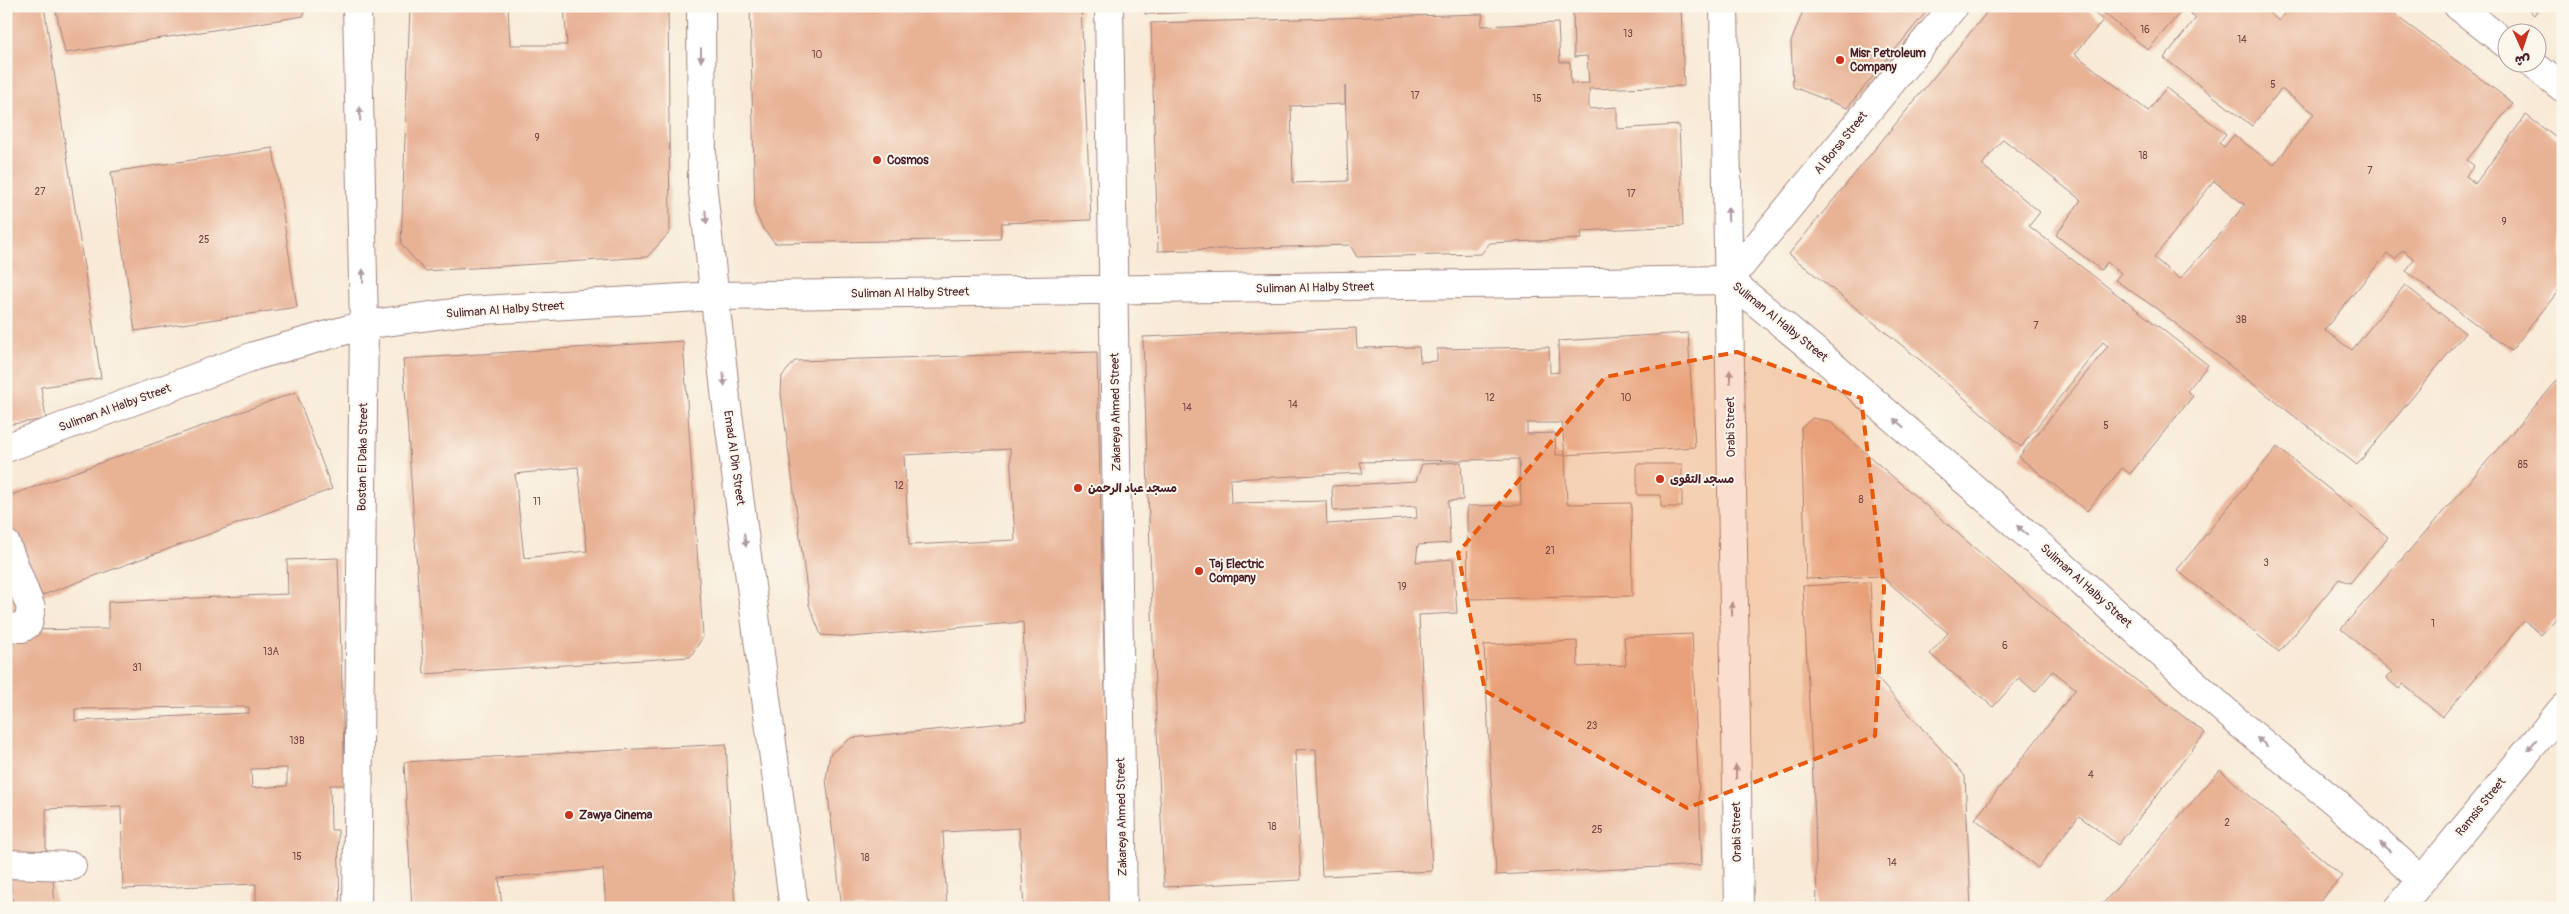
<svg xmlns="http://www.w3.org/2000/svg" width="2569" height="914" font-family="Pangolin,'Playpen Sans Arabic',sans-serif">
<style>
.building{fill:#e8b295;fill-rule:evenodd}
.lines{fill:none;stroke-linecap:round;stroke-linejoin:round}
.street-casing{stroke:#a18481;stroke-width:30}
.secondary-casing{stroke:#a18481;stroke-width:30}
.primary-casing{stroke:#a18481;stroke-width:30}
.street{stroke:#fff;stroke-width:28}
.secondary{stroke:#fff;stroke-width:28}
.primary{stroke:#fff;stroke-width:28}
.oneway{fill:#ae9aa0}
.marked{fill:#e8590c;fill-opacity:0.2;stroke:#e8590c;stroke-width:4;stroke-dasharray:10 6;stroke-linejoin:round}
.poi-dot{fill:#c8321e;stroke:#fbf7ec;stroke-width:2}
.labels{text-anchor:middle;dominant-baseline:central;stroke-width:4;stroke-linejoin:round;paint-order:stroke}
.number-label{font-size:10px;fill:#724446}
.poi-label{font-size:12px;font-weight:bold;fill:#4a1f2b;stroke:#fbf7ec;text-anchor:start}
.street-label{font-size:12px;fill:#4a1f2b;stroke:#fbf7ec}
</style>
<rect width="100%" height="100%" fill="#fbf7ec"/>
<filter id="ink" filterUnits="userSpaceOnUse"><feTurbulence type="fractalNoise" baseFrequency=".02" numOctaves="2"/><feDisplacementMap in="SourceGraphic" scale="10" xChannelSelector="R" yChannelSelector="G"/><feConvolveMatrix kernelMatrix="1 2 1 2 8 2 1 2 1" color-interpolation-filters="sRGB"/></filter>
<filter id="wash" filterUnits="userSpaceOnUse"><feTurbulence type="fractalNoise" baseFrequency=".0096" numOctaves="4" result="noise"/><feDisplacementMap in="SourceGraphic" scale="20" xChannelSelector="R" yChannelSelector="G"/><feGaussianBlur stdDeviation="1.12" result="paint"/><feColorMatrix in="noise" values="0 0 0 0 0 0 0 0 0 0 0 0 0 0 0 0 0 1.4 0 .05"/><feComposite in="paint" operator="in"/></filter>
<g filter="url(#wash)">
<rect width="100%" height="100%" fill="#f8ead7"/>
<g id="blocks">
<path class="building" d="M 6,6 L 44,6 L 101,378 L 41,387 L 46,419 L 6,425 Z
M 55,6 L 304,6 L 304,16 L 65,53 Z
M 410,6 L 508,6 L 510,45 L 567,45 L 564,6 L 668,6 L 670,232 L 647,257 L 425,271 L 401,244 Z
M 750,6 L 1081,6 L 1091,220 L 1002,223 L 1000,239 L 775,243 L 763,229 L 755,212 Z
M 1145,6 L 1309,6 L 1309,8 L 1145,14 Z
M 1805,6 L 1931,6 L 1847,108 L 1793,87 L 1791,42 Z
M 1992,6 L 2085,6 L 2103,20 L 2075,54 L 2148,111 L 2166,88 L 2226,134 L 2219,143 L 2224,147 L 2234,135 L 2274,165 L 2314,113 L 2281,89 L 2252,126 L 2164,58 L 2196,18 L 2184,8 L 2148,50 L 2102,11 L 2105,6 L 2261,6 L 2279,21 L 2289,6 L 2383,6 L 2513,103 L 2467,160 L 2474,166 L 2466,176 L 2475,184 L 2526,115 L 2563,143 L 2563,285 L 2511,351 L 2406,271 L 2414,259 L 2403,250 L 2395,259 L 2387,253 L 2324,330 L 2352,350 L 2405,285 L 2465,333 L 2357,465 L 2157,309 L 2115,280 L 2121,273 L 2107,262 L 2101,270 L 2056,235 L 2081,200 L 2003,139 L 1982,165 L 2040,212 L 2029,226 L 2208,365 L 2187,391 L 2193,396 L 2130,474 L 2122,468 L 2087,511 L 2019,457 L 2108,346 L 2103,342 L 2021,447 L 1920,360 L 1789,254 ZM 2214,181 L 2245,205 L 2180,279 L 2154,258 Z
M 2524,6 L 2541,6 L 2534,15 Z
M 1681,8 L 1684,86 L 1589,89 L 1589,109 L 1617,107 L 1617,129 L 1679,125 L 1683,226 L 1581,231 L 1582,239 L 1490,243 L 1481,254 L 1357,257 L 1350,245 L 1158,251 L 1151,23 L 1483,14 L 1481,26 L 1558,23 L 1560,62 L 1570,62 L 1571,84 L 1589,83 L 1587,56 L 1574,57 L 1573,12 ZM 1345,85 L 1348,181 L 1293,183 L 1291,106 L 1345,104 Z
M 273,148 L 297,307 L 135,331 L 111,172 Z
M 1356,328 L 1357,348 L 1419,347 L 1420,362 L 1437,361 L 1437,349 L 1549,347 L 1550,373 L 1559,372 L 1558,341 L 1688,333 L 1695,447 L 1565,455 L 1562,423 L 1527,423 L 1527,434 L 1555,433 L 1556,455 L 1565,455 L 1567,504 L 1631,503 L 1632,596 L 1468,599 L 1467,506 L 1521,505 L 1519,459 L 1360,462 L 1363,473 L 1230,479 L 1231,503 L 1326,501 L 1327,524 L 1417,518 L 1416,506 L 1333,511 L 1332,486 L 1416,481 L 1422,464 L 1461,462 L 1463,500 L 1448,501 L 1450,543 L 1418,545 L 1416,562 L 1453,559 L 1457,613 L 1419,615 L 1432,871 L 1322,876 L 1316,749 L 1295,750 L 1301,880 L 1164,887 L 1153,641 L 1143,337 Z
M 683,341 L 703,637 L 690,657 L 424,674 L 403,359 ZM 578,467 L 587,551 L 524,558 L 515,474 Z
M 1097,352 L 1110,908 L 1024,908 L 1019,828 L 943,832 L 947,908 L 842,908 L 826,779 L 830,754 L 851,738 L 1026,721 L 1023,622 L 851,637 L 821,635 L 809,605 L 781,394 L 782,376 L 795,361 ZM 1010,449 L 1015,540 L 909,545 L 904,455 Z
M 2563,374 L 2563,611 L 2541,635 L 2525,620 L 2442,717 L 2403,684 L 2399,689 L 2386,678 L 2392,672 L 2341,629 Z
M 296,392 L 332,489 L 32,599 L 6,529 L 6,497 Z
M 1812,418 L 1829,421 L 2001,571 L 2080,637 L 2205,733 L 2118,845 L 2079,816 L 2038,868 L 1975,819 L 2076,689 L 2053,671 L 2035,692 L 2019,678 L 1993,707 L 1930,654 L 1948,633 L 1881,576 L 1806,579 L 1801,428 Z
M 2277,447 L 2388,537 L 2350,583 L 2339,579 L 2279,652 L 2177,570 Z
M 1637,464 L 1682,464 L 1682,507 L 1661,507 L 1661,495 L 1637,495 Z
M 338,558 L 345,785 L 330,785 L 331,830 L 338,830 L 340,908 L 256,908 L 256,884 L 123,889 L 121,806 L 46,809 L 46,858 L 6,858 L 6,630 L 108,629 L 108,602 L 288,594 L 287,560 ZM 202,707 L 249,707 L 249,713 L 75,721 L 75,709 ZM 287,768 L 287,786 L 252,788 L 251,769 Z
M 6,564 L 27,615 L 6,623 Z
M 1870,582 L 1875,676 L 1965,776 L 1971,908 L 1817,908 L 1815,819 L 1803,586 Z
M 1692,634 L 1702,865 L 1496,875 L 1484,645 L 1577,641 L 1578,667 L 1626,665 L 1624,637 Z
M 726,744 L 735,908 L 606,908 L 603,869 L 499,878 L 502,908 L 412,908 L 404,762 Z
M 2220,770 L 2342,876 L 2314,908 L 2099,908 Z
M 53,876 L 55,908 L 13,908 L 11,879 Z"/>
</g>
</g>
<g filter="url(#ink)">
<use href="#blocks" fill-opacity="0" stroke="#a18481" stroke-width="1"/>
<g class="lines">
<defs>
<path id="street" d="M 357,6 L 364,325 L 357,908
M 1109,6 L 1123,908
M 2458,6 L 2506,44
M 2530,62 L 2563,88
M 1729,280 L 1954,6
M 6,448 L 254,356 L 364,325 L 467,311 L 715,296 L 1729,280 L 1826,360 L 2058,561 L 2241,725 L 2335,802 L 2421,880
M 6,544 L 31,608 L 28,624 L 22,628 L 6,627
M 6,864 L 72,866"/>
<path id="secondary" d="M 701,6 L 702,182 L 726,399 L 794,908
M 1724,6 L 1739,908"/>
<path id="primary" d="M 2399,908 L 2563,708"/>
</defs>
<use href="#street" class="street-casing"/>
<use href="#secondary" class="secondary-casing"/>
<use href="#primary" class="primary-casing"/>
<use href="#street" class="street"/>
<use href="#secondary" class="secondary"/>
<use href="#primary" class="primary"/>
</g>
<defs><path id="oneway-solid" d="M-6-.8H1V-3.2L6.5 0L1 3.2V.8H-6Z" transform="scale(1.25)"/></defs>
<g class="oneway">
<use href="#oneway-solid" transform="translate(701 55) rotate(90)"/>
<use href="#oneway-solid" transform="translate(360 114) rotate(-91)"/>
<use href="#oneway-solid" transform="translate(1728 214) rotate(-91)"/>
<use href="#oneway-solid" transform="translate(706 217) rotate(84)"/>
<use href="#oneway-solid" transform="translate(363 276) rotate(-91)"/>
<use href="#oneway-solid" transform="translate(1730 377) rotate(-91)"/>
<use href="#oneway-solid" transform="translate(724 379) rotate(84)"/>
<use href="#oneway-solid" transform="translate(1899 423) rotate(-139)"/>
<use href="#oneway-solid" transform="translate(2022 530) rotate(-139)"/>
<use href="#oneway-solid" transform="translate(745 540) rotate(82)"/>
<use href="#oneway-solid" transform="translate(1732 609) rotate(-91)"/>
<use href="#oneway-solid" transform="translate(2262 742) rotate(-141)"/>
<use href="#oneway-solid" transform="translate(2532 745) rotate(129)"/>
<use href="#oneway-solid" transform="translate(1736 772) rotate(-91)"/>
<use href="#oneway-solid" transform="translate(2385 847) rotate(-138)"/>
</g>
</g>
<path class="marked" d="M 1737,352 L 1861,398 L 1884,588 L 1875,736 L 1687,808 L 1485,691 L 1458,553 L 1605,377 Z"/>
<g class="poi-dot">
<circle cx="1840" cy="60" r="5"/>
<circle cx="877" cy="160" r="5"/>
<circle cx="1660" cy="479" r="5"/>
<circle cx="1078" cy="488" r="5"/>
<circle cx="1199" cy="571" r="5"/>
<circle cx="569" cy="815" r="5"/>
</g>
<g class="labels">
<g class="number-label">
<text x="2145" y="30">16</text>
<text x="1628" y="34">13</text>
<text x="2242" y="40">14</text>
<text x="817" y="55">10</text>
<text x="2273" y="85">5</text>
<text x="1415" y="96">17</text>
<text x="1537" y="99">15</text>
<text x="537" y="138">9</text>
<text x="2143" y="156">18</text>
<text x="2370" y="171">7</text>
<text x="40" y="192">27</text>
<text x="1631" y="194">17</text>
<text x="2504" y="222">9</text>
<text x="204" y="240">25</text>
<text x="2241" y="320">3B</text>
<text x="2036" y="326">7</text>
<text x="1490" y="398">12</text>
<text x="1626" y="398">10</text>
<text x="1293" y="405">14</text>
<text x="1187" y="408">14</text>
<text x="2106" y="426">5</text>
<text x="2523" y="465">85</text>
<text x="899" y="486">12</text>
<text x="1861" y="500">8</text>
<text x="537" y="502">11</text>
<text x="1550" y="551">21</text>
<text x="2266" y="563">3</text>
<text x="1402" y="587">19</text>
<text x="2433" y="624">1</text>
<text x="2005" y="646">6</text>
<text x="271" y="652">13A</text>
<text x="137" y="668">31</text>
<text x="1592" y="726">23</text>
<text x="297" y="741">13B</text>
<text x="2091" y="775">4</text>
<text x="2227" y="823">2</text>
<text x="1272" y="827">18</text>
<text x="1597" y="830">25</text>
<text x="297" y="857">15</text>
<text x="865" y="858">18</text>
<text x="1892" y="863">14</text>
</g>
<g class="poi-label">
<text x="1850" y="53">Misr Petroleum<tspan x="1850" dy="14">Company</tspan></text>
<text x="887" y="160">Cosmos</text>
<text x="1670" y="479">مسجد التقوى</text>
<text x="1088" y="488">مسجد عباد الرحمن</text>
<text x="1209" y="564">Taj Electric<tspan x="1209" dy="14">Company</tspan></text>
<text x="579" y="815">Zawya Cinema</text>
</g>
<g class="street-label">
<text transform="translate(1841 143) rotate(-51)">Al Borsa Street</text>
<text transform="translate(1315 288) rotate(-1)">Suliman Al Halby Street</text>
<text transform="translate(910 293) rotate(-1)">Suliman Al Halby Street</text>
<text transform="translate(505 310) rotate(-4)">Suliman Al Halby Street</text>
<text transform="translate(1780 322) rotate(39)">Suliman Al Halby Street</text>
<text transform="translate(115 408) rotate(-20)">Suliman Al Halby Street</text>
<text transform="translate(1116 412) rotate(-91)">Zakareya Ahmed Street</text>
<text transform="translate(1731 427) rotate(-91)">Orabi Street</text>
<text transform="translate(363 457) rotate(-89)">Bostan El Daka Street</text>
<text transform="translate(734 458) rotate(82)">Emad Al Din Street</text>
<text transform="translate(2086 586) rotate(42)">Suliman Al Halby Street</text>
<text transform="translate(2481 807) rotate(-51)">Ramsis Street</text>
<text transform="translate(1122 817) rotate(-91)">Zakareya Ahmed Street</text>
<text transform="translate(1737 832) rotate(-91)">Orabi Street</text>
</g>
</g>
<rect width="2569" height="914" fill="none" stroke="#fbf7ec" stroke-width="25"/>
<g transform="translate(2522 48) rotate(177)"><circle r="24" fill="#fbf7ec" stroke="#b4a19f"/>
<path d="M0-4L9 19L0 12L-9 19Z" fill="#c8321e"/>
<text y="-8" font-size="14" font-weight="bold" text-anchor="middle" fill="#4a1f2b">ش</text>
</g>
</svg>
